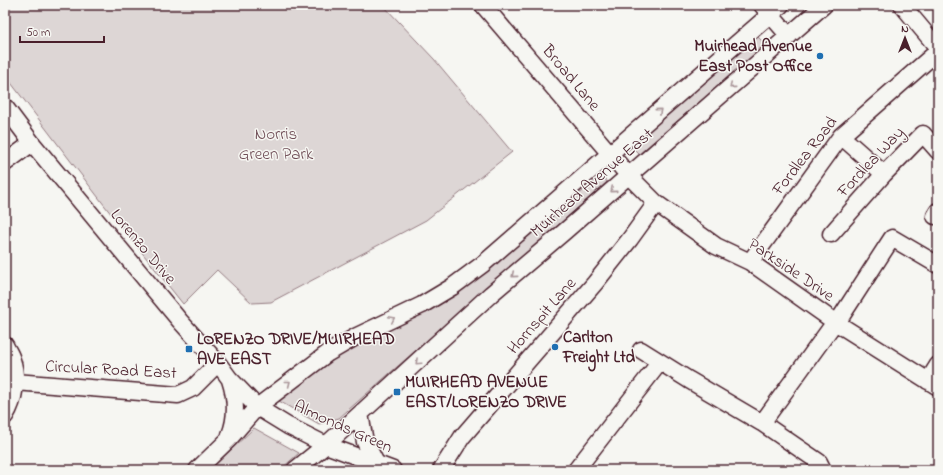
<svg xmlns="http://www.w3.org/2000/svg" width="943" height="475" font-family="'Indie Flower',sans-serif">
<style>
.green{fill:#ddd6d5;stroke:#947a80}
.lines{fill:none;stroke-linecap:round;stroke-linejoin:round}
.minor-casing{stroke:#4a1f2b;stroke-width:19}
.minor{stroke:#f6f6f2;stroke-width:16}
.oneway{stroke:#a99598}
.poi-dot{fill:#1f6fb2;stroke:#f6f6f2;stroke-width:1.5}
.labels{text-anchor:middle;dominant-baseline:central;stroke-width:3;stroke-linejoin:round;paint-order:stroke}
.poi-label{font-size:17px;font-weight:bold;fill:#4a1f2b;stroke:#f6f6f2;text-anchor:start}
.street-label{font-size:17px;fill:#4a1f2b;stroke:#f6f6f2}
.park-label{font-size:17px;fill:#6f4d56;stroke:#f6f6f2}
</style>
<rect width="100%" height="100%" fill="#f6f6f2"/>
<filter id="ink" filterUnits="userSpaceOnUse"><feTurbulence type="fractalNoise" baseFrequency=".025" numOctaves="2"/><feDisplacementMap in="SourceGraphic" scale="8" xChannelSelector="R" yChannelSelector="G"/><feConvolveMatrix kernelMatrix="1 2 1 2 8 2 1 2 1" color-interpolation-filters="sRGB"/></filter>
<g filter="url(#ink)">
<path class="green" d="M 5,5 L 383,5 L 434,59 L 512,152 L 426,220 L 271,302 L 252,303 L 217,270 L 183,304 L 108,210 L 5,75 Z
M 757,36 L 766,45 L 639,154 L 631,146 Z
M 602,175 L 607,182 L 339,418 L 319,424 L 279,401 L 332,360 L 447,299 L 498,262 Z
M 254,428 L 299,453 L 280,470 L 210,470 Z"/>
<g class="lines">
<defs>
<path id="minor" d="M 483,5 L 629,176 L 656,203 L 716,246 L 750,262 L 835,322 L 938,387
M 762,5 L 789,36
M 902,5 L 938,48
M 5,107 L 32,143 L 180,321 L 218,363 L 229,378 L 257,407 L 288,426 L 326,445 L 393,470
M 841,136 L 884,174
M 5,163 L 32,143
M 935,216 L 938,211
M 831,234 L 884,174 L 923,134 L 938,151
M 750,262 L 841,136 L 938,51
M 837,323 L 892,238 L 938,265
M 5,345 C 7,350 11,355 12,360 C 18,378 15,400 5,416
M 641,350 L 689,380 L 762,423 L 819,462 L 823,470
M 230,380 C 236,398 237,417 230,435
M 928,381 L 938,365
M 15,382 L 178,395 L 193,388 L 218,363
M 360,414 L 365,442 L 377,465
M 762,423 L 835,322
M 197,470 L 229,439 L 257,407 L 328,353 L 357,336 L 422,305 L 452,287 L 483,264 L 781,5
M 295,470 L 326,445 L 491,294 L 564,232 L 824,5
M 441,470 L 462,437 L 595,283 L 630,239 L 656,203
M 576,470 L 660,362"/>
</defs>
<use href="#minor" class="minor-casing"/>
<use href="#minor" class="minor"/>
</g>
<defs><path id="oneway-chevron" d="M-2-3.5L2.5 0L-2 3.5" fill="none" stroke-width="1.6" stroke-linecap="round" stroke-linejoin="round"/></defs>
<g class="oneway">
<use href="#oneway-chevron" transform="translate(732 86) rotate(139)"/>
<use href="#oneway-chevron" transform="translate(659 111) rotate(-41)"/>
<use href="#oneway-chevron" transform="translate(613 190) rotate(139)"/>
<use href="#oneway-chevron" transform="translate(514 275) rotate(140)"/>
<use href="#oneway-chevron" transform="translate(392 319) rotate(-26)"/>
<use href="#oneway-chevron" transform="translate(418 362) rotate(137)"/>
<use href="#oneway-chevron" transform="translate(288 383) rotate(-38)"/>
</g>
</g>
<g class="poi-dot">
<circle cx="820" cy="56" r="4"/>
<circle cx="555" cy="347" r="4"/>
<rect x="185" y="345" width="8" height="8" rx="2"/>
<rect x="393" y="388" width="8" height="8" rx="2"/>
</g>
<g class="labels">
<g class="poi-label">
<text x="812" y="46" text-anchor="end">Muirhead Avenue<tspan x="812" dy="20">East Post Office</tspan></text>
<text x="563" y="337">Carlton<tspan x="563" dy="20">Freight Ltd</tspan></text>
<text x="197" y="339">LORENZO DRIVE/MUIRHEAD<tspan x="197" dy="20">AVE EAST</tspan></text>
<text x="405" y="382">MUIRHEAD AVENUE<tspan x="405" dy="20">EAST/LORENZO DRIVE</tspan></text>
</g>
<g class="street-label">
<text transform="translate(571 78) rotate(50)">Broad Lane</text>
<text transform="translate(805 156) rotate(-52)">Fordlea Road</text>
<text transform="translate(871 162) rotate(-47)">Fordlea Way</text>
<text transform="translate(592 183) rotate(-41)">Muirhead Avenue East</text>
<text transform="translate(143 247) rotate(50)">Lorenzo Drive</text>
<text transform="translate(791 270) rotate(34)">Parkside Drive</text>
<text transform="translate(542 316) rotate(-49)">Hornspit Lane</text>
<text transform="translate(111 370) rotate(3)">Circular Road East</text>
<text transform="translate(343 427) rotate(24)">Almonds Green</text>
</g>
<g class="park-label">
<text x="276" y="134">Norris<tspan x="276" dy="20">Green Park</tspan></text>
</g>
</g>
<rect width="943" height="475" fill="none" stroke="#f6f6f2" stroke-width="20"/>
<rect x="10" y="10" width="923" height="455" fill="none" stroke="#4a1f2b" stroke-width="1.5" filter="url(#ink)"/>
<g transform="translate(905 38)" stroke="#f6f6f2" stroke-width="3" paint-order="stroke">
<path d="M0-3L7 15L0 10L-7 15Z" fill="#4a1f2b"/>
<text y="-6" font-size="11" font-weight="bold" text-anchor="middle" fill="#4a1f2b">N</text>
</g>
<path d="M20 36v6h84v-6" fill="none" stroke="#4a1f2b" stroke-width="2"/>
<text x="26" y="36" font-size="12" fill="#4a1f2b" stroke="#f6f6f2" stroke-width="3" paint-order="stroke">50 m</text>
</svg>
